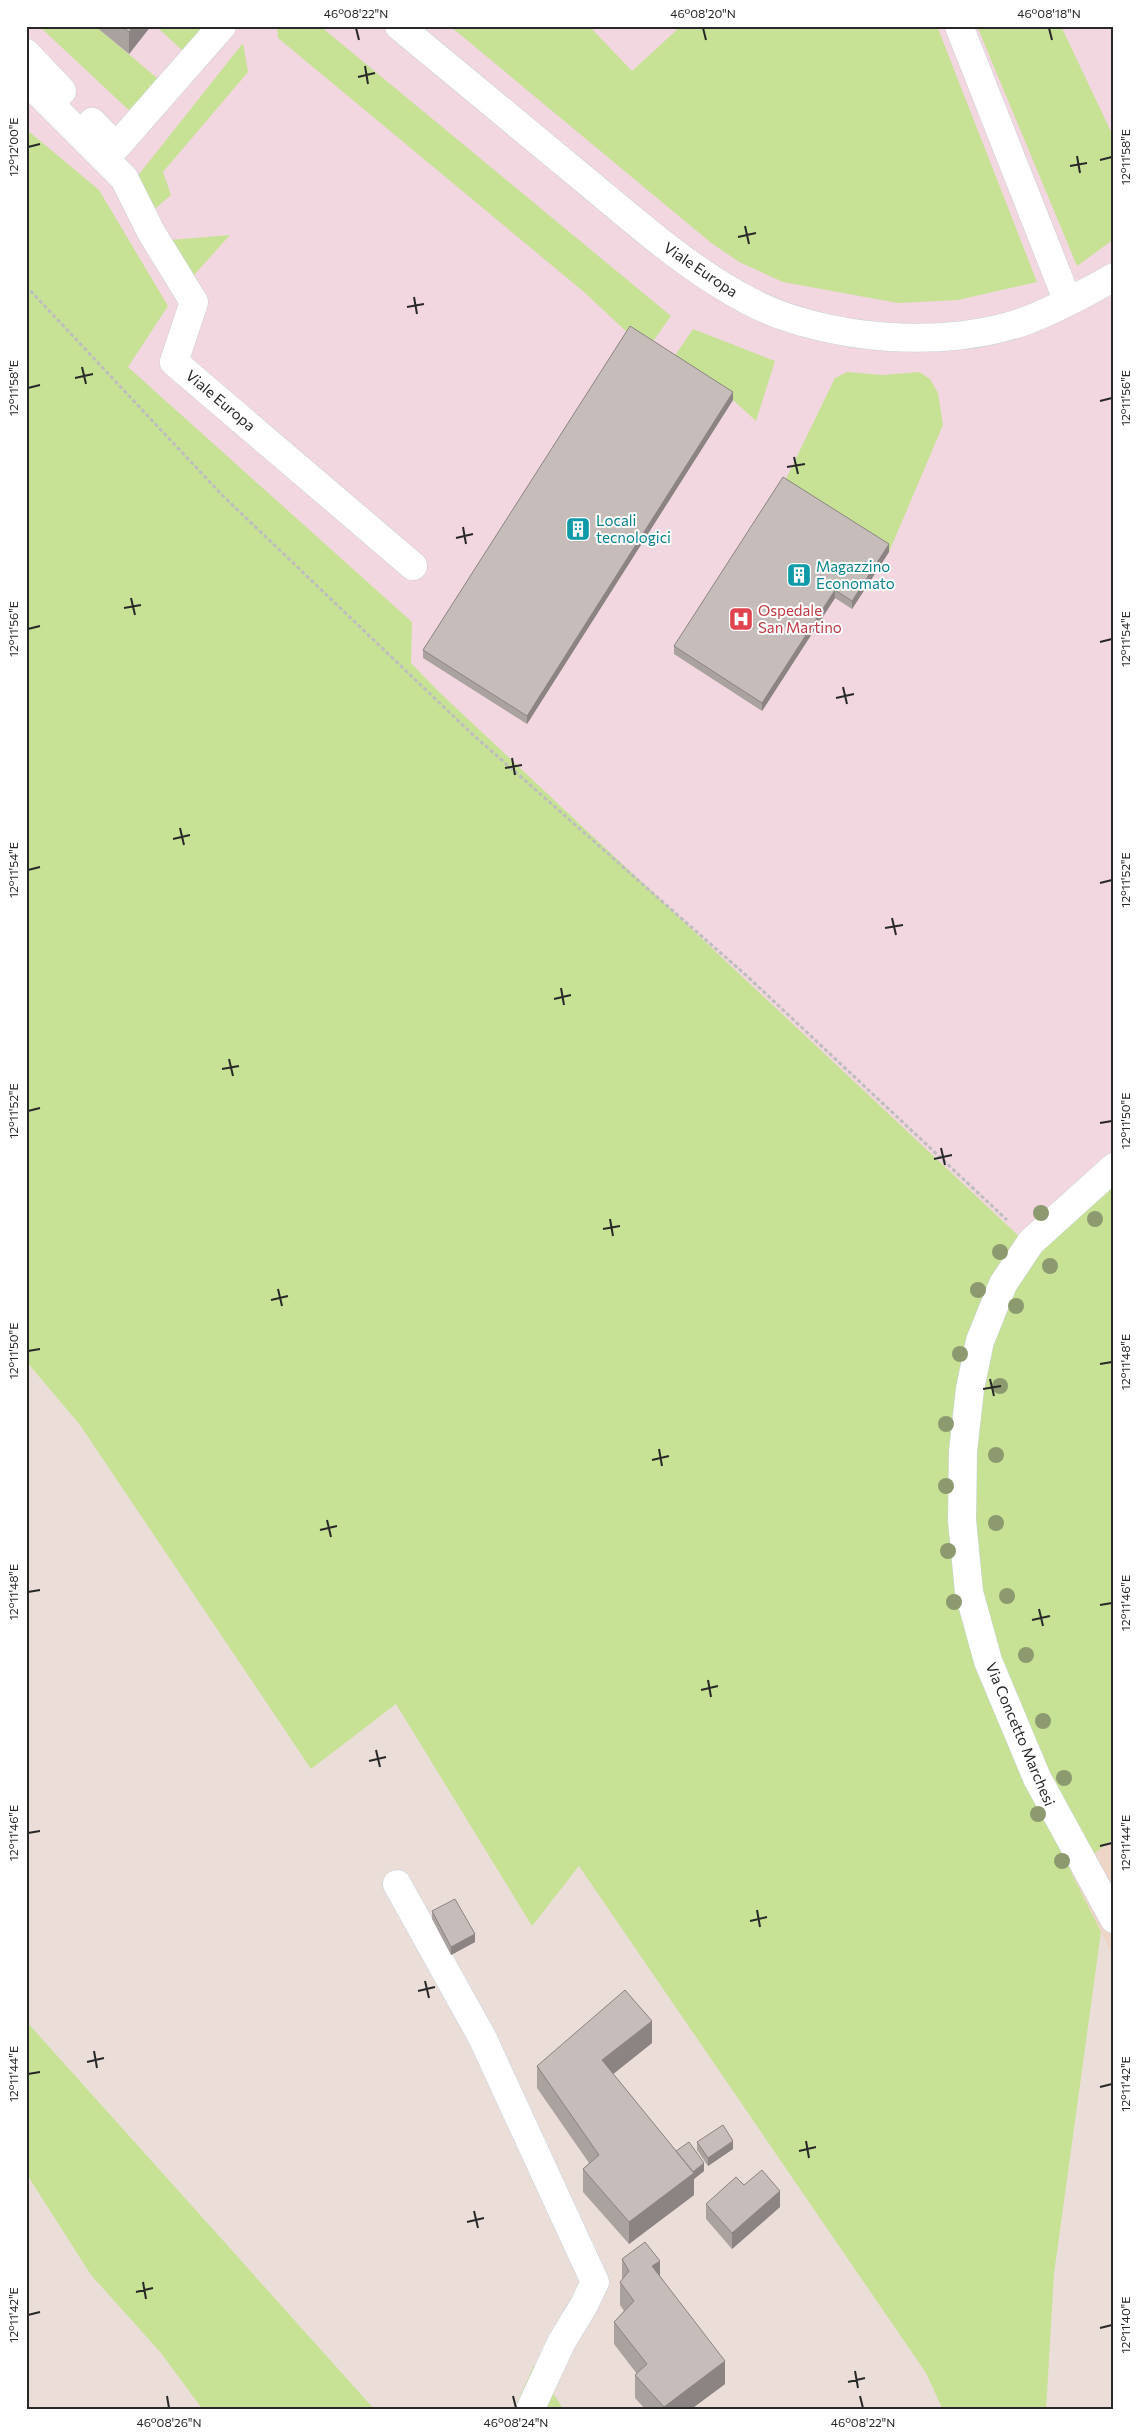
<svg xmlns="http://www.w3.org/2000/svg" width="1140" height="2436" font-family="Commissioner,sans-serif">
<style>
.education{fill:#edd5c8}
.medical{fill:#f2d6e0}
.green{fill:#c7e295}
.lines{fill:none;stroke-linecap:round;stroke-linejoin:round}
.minor-casing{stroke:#c8d1da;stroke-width:29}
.path{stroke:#bebebe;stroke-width:3;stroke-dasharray:4 2.5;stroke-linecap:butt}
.minor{stroke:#fff;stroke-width:28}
.tree{fill:#8d9a6f}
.wall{fill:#aaa29f}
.shaded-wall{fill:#8b8482}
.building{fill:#c6bcb9;stroke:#8b8482}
.ticks{fill:none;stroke:#282828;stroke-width:2}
.labels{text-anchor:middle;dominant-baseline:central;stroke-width:4;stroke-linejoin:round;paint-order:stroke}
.street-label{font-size:15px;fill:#282828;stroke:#fff}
.culture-label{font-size:15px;fill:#0d838f;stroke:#fff;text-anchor:start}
.health-label{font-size:15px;fill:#be3a42;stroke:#fff;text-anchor:start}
.neatline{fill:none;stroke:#282828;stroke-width:2}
.ticks-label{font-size:12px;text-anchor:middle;fill:#282828}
</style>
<rect width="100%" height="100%" fill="#ebded9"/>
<path class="education" d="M 1114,1838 L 1114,1958 L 1071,1872 Z"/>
<path class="medical" d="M 26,26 L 1114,26 L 1114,1182 L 1037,1253 L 439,692 L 215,466 L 26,271 Z"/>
<path class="green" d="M 39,26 L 95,26 L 162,82 L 134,115 Z
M 160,26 L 209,26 L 185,53 L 159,29 Z
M 277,26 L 320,26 L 671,316 L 649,347 L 630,335 L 584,292 L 278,38 Z
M 450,26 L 589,26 L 632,71 L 681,26 L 937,26 L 1037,282 L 958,300 L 898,303 L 783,282 L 739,262 L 710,242 Z
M 977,26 L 1061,26 L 1114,138 L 1114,239 L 1077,266 Z
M 243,43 L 248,72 L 163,172 L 171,195 L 156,208 L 136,178 Z
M 26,129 L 99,190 L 168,306 L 128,367 L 412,622 L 411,663 L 439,692 L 1037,1253 L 1114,1182 L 1114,1838 L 1071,1872 L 1101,1932 L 1054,2274 L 1046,2410 L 943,2410 L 926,2373 L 579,1866 L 532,1926 L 396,1704 L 311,1769 L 80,1425 L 26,1361 Z
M 230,235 L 194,275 L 170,240 Z
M 693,329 L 775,361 L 756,421 L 733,400 L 672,360 Z
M 847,372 L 883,375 L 919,372 L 930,379 L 938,393 L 943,425 L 889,552 L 783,485 L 835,378 Z
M 26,2021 L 375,2410 L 203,2410 L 161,2353 L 91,2275 L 26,2173 Z
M 534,2365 L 564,2410 L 514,2410 Z"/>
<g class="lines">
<defs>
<path id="minor" d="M 399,26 C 461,78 523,129 585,180 C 637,223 688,269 749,301 C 825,341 947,350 1028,320 C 1058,308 1086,293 1114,277
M 959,26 L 1068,302
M 26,53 L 62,91
M 26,80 L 124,178 L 151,232 L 194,302 L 174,362 L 413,566
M 92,122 L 116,147 L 222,26
M 1114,1167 L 1031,1242 L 1003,1284 L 980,1341 L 970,1389 L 963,1451 L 962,1520 L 969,1592 L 988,1661 L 1037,1778 L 1114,1919
M 397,1884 L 482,2037 L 595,2282 L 584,2305 L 561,2343 L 530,2410"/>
</defs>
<use href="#minor" class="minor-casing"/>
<path class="path" d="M 26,286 L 222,495 L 471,733 L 748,977 L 1007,1220"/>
<use href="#minor" class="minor"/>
</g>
<g class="tree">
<circle cx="1041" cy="1213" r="8"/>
<circle cx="1095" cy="1219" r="8"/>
<circle cx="1000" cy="1252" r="8"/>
<circle cx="1050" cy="1266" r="8"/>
<circle cx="978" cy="1290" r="8"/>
<circle cx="1016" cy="1306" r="8"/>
<circle cx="960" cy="1354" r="8"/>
<circle cx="1000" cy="1386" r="8"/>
<circle cx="946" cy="1424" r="8"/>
<circle cx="996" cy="1455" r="8"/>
<circle cx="946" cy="1486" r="8"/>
<circle cx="996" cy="1523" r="8"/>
<circle cx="948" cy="1551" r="8"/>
<circle cx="1007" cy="1596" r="8"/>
<circle cx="954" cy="1602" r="8"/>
<circle cx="1026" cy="1655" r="8"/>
<circle cx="1043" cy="1721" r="8"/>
<circle cx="1064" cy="1778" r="8"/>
<circle cx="1038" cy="1814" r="8"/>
<circle cx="1062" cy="1861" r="8"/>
</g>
<path class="wall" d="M 95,26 L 151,26 L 129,54 Z
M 733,400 L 527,724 L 423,658 L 423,650 Z
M 889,552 L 852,609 L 835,598 L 762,711 L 674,654 L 674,646 Z
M 432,1911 L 475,1942 L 451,1955 L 432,1919 Z
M 652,2043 L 613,2074 L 676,2151 L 704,2171 L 694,2179 L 694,2195 L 629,2244 L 583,2192 L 583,2169 L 589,2163 L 537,2088 L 537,2066 Z
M 697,2142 L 733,2149 L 708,2166 L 697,2150 Z
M 744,2185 L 780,2207 L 732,2249 L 706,2219 L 706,2204 Z
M 622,2259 L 660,2276 L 725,2384 L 690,2410 L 646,2410 L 635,2398 L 635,2375 L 637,2374 L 614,2344 L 614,2322 L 624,2311 L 620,2305 L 620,2282 L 622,2280 Z"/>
<path class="shaded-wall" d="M 133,26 L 151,26 L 129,54 L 129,32 Z
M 733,392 L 733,400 L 527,724 L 527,716 Z
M 889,544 L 889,552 L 852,609 L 852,601 Z
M 835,590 L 835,598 L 762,711 L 762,703 Z
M 475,1934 L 475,1942 L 451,1955 L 451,1947 Z
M 652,2021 L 652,2043 L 602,2083 L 602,2060 Z
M 733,2141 L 733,2149 L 708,2166 L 708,2158 Z
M 704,2163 L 704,2171 L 694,2179 L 694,2195 L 629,2244 L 629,2222 Z
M 780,2191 L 780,2207 L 732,2249 L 732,2233 Z
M 660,2261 L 660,2284 L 652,2266 Z
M 725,2361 L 725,2384 L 690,2410 L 664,2410 L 664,2407 Z"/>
<path class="building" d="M 122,26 L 133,26 L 129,32 Z
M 630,326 L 733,392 L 527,716 L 423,650 Z
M 783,477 L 889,544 L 852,601 L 835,590 L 762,703 L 674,646 Z
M 455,1899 L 475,1934 L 451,1947 L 432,1911 Z
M 625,1990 L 652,2021 L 602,2060 L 694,2173 L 629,2222 L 583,2169 L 599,2155 L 537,2066 Z
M 723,2125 L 733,2141 L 708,2158 L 697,2142 Z
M 689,2142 L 704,2163 L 693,2172 L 676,2151 Z
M 762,2170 L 780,2191 L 732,2233 L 706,2204 L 736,2177 L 744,2185 Z
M 645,2242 L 660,2261 L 652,2266 L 725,2361 L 664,2407 L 635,2375 L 647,2364 L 614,2322 L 634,2301 L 620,2282 L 629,2271 L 622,2259 Z"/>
<path class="ticks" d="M 356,28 L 359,40M 703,28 L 706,40M 1049,28 L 1052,40M 365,66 L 368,84M 358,77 L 375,73M 28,147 L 40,144M 1077,156 L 1080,173M 1100,160 L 1112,157M 1070,166 L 1087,163M 745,226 L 749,244M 738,237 L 756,233M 414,297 L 417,314M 407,307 L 424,304M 82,367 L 86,384M 75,378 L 93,374M 28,388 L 40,385M 1100,401 L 1112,398M 794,457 L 798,474M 787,467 L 805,464M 463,527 L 466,544M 456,538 L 473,534M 131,598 L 135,615M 124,608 L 141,605M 28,629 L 40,626M 1100,642 L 1112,639M 843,687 L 847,704M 836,698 L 854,694M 512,758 L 515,775M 505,768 L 522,765M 180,828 L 184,845M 173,839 L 190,835M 28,870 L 40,867M 1100,883 L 1112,880M 892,918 L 896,935M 885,928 L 903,925M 561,988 L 564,1005M 554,999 L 571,995M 229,1059 L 233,1076M 222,1069 L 239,1066M 28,1111 L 40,1108M 1100,1123 L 1112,1121M 941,1148 L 945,1165M 934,1159 L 952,1155M 610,1219 L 613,1236M 603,1229 L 620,1226M 278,1289 L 282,1306M 271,1300 L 288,1296M 28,1351 L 40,1349M 1100,1364 L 1112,1362M 990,1379 L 994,1396M 983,1389 L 1001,1386M 659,1449 L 662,1466M 652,1460 L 669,1456M 327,1520 L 331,1537M 320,1530 L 337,1526M 28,1592 L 40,1590M 1100,1605 L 1112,1603M 1039,1609 L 1043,1626M 1032,1620 L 1050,1616M 708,1680 L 711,1697M 701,1690 L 718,1686M 376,1750 L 380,1767M 369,1761 L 386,1757M 28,1833 L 40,1831M 1100,1846 L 1112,1843M 757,1910 L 760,1927M 750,1921 L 767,1917M 425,1981 L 429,1998M 418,1991 L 435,1987M 94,2051 L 97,2068M 87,2062 L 104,2058M 28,2074 L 40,2072M 1100,2087 L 1112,2084M 806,2141 L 809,2158M 799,2151 L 816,2147M 474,2211 L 478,2228M 467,2222 L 484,2218M 143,2282 L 146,2299M 136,2292 L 153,2288M 28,2315 L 40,2312M 1100,2328 L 1112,2325M 855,2371 L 858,2388M 848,2382 L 865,2378M 167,2396 L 169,2408M 513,2396 L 516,2408M 860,2396 L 863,2408"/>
<defs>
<symbol id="building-square" viewBox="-11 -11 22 22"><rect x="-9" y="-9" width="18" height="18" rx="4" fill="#0f9aa8" stroke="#fff"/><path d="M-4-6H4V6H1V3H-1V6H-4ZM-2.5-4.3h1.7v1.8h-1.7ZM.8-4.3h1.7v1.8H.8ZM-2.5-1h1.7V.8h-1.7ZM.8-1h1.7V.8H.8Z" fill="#fff"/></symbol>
<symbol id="hospital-square" viewBox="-11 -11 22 22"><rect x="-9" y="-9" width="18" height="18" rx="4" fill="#e0444e" stroke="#fff"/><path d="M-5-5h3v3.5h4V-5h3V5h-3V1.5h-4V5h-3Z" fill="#fff"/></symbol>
</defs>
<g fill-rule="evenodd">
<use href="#building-square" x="564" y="515" width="28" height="28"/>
<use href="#building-square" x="785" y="561" width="28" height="28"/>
<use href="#hospital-square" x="727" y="605" width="28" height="28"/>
</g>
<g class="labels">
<g class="street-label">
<text transform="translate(701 269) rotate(34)">Viale Europa</text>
<text transform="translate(221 400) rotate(40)">Viale Europa</text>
<text transform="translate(1021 1734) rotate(67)">Via Concetto Marchesi</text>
</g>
<g class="culture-label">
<text x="596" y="520">Locali<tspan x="596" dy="17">tecnologici</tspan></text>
<text x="816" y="566">Magazzino<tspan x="816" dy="17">Economato</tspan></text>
</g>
<g class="health-label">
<text x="758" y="610">Ospedale<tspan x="758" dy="17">San Martino</tspan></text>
</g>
</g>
<rect width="1140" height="2436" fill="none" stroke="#ffffff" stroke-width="55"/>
<rect x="28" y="28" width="1084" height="2380" class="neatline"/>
<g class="ticks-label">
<text x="356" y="18">46°08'22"N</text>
<text x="703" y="18">46°08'20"N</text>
<text x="1049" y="18">46°08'18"N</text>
<text transform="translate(14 147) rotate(-90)" y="4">12°12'00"E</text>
<text transform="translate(1126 157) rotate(-90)" y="4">12°11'58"E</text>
<text transform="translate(14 388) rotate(-90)" y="4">12°11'58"E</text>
<text transform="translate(1126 398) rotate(-90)" y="4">12°11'56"E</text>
<text transform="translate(14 629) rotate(-90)" y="4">12°11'56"E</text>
<text transform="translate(1126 639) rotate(-90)" y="4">12°11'54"E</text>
<text transform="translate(14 870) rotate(-90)" y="4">12°11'54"E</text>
<text transform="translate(1126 880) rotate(-90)" y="4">12°11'52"E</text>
<text transform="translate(14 1111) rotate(-90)" y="4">12°11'52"E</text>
<text transform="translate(1126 1121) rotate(-90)" y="4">12°11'50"E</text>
<text transform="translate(14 1351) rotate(-90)" y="4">12°11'50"E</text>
<text transform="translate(1126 1362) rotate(-90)" y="4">12°11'48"E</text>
<text transform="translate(14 1592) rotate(-90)" y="4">12°11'48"E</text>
<text transform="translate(1126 1603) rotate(-90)" y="4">12°11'46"E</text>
<text transform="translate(14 1833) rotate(-90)" y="4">12°11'46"E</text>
<text transform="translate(1126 1843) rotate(-90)" y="4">12°11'44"E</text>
<text transform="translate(14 2074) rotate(-90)" y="4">12°11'44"E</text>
<text transform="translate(1126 2084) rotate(-90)" y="4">12°11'42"E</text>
<text transform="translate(14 2315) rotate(-90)" y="4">12°11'42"E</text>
<text transform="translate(1126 2325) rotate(-90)" y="4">12°11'40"E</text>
<text x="169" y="2427">46°08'26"N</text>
<text x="516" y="2427">46°08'24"N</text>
<text x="863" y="2427">46°08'22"N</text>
</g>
</svg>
